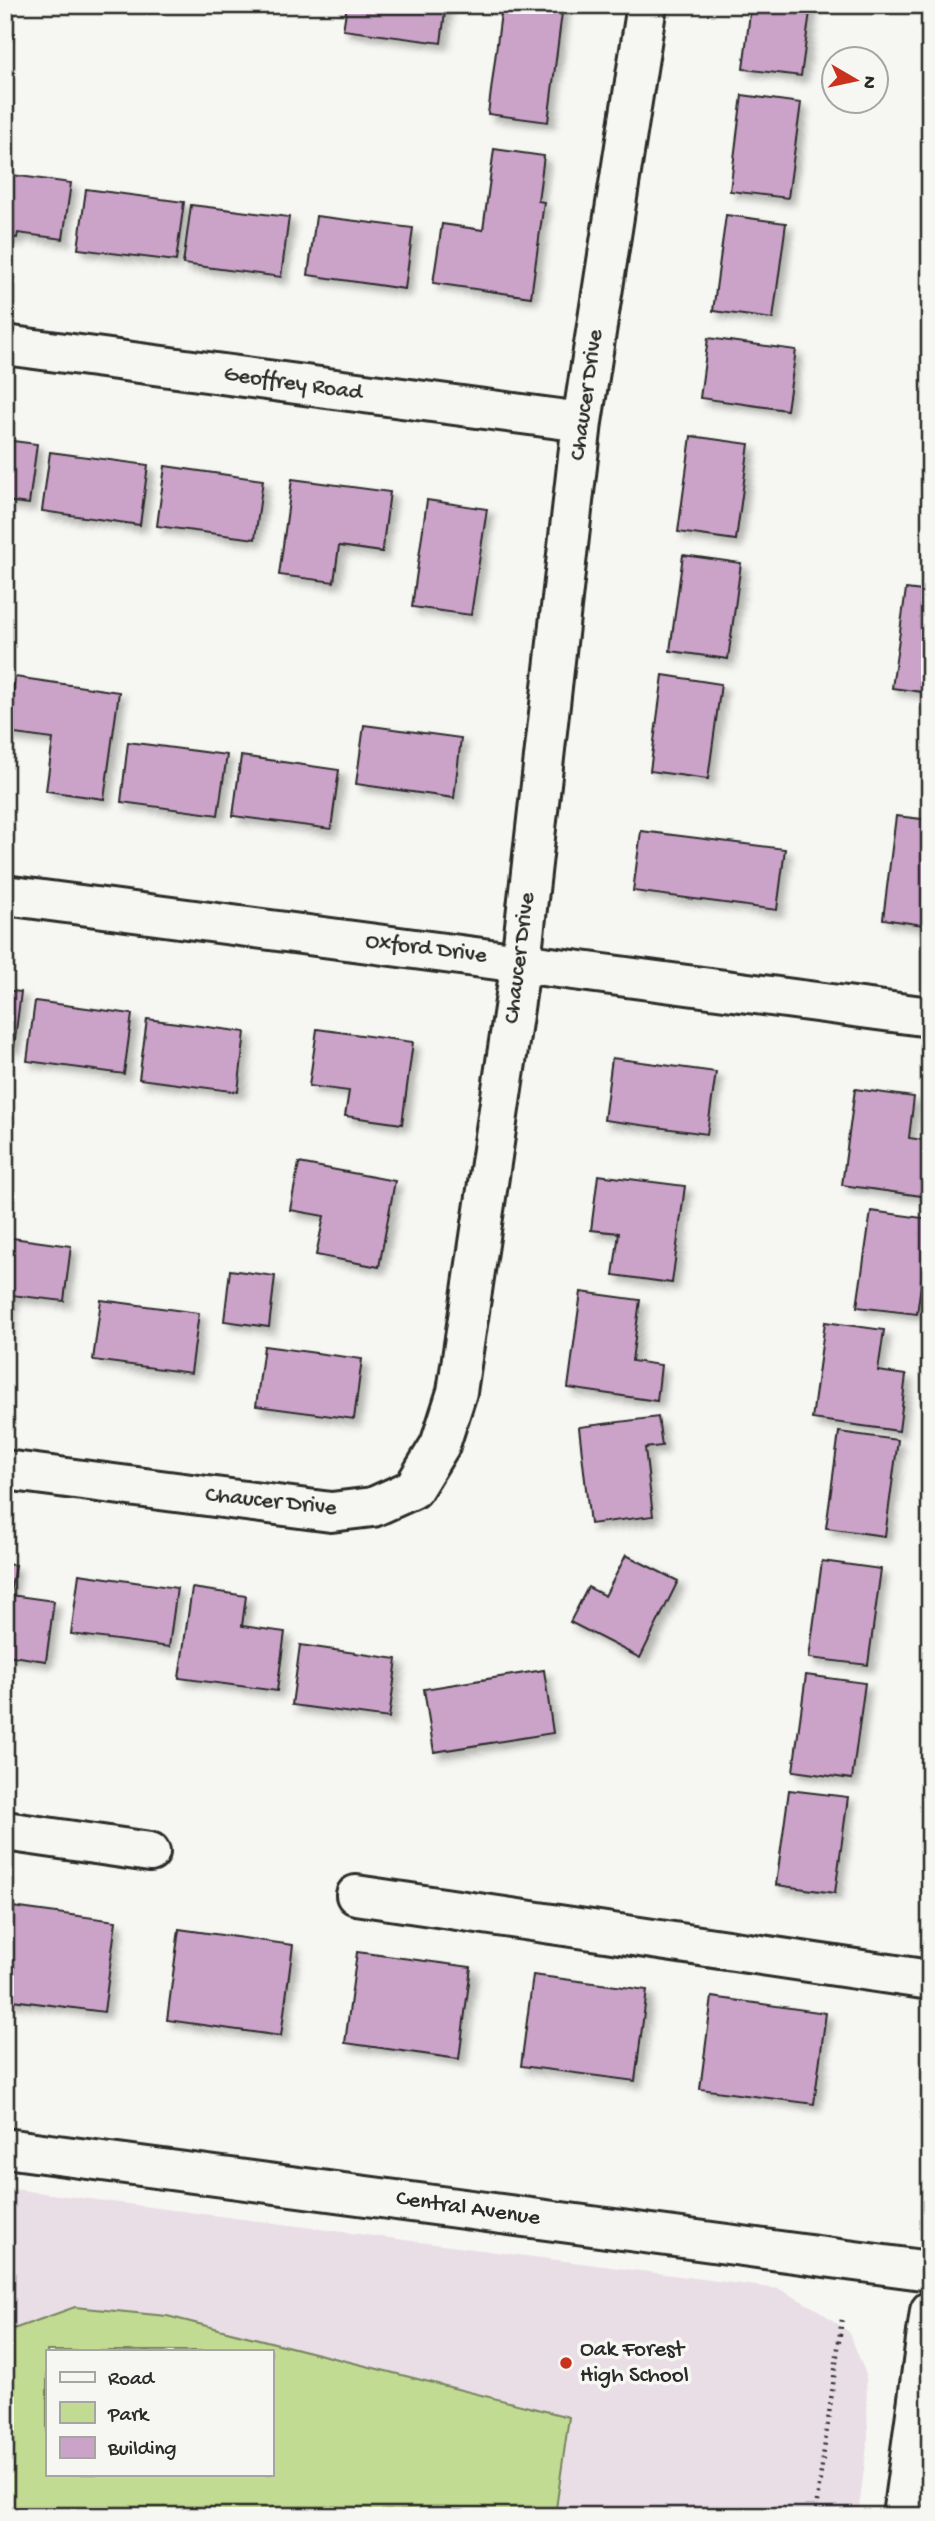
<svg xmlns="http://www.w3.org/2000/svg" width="935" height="2521" font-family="'Gochi Hand',sans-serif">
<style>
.built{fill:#e9dde6;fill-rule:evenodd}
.green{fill:#c2db92;stroke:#76835e;stroke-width:2;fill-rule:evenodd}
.building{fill:#cba3c9;stroke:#2b2b2b;stroke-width:2;filter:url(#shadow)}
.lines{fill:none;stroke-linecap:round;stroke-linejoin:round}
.minor-casing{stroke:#2b2b2b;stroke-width:44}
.path{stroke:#2b2b2b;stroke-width:4.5;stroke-dasharray:2 5;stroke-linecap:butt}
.minor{stroke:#f6f6f2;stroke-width:38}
.poi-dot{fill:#c8321e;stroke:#f6f6f2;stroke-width:2.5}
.labels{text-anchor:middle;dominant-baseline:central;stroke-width:7;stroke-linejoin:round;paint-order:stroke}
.street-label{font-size:23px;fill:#2b2b2b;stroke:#f6f6f2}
.poi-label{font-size:23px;fill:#2b2b2b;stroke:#f6f6f2;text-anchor:start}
</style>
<defs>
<filter id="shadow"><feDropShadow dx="6" dy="6" stdDeviation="3.5" flood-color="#0004"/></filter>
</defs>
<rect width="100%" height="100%" fill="#f6f6f2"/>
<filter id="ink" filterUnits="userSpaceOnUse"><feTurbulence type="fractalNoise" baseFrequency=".0143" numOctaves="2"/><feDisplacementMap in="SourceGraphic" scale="14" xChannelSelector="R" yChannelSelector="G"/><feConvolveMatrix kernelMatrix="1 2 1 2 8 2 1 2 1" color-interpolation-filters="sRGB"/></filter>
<g filter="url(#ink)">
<path class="built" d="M 5,2188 L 779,2289 L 818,2310 L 849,2332 L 866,2375 L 868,2437 L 858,2516 L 5,2516 ZM 47,2351 L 271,2351 L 271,2474 L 47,2474 Z"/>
<path class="green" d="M 75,2307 L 167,2316 L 569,2417 L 555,2516 L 5,2516 L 5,2332 ZM 47,2351 L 271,2351 L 271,2474 L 47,2474 Z"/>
<path class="building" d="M 347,5 L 446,5 L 441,43 L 343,30 Z
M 502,5 L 563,5 L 548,122 L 488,114 Z
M 751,5 L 811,5 L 801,76 L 743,69 Z
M 742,95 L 801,103 L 788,198 L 730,191 Z
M 494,149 L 544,156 L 538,201 L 544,202 L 531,297 L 433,283 L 442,224 L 483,230 Z
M 5,174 L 71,183 L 63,239 L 18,233 L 17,238 L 5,237 Z
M 86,189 L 184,202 L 176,261 L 78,249 Z
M 191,205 L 289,217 L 281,277 L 183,264 Z
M 726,215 L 786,223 L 773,319 L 713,311 Z
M 316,216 L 413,228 L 405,289 L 308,275 Z
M 708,338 L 796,350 L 787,410 L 700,398 Z
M 691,436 L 749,444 L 736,540 L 678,532 Z
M 5,440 L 37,444 L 29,504 L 5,501 Z
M 50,452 L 148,465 L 140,525 L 42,511 Z
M 165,466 L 263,480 L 255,539 L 157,526 Z
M 292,479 L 390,492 L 382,552 L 339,546 L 334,582 L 279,575 Z
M 427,500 L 487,509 L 471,615 L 412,607 Z
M 683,555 L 741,563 L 728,659 L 670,651 Z
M 906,589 L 930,592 L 930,693 L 892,688 Z
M 663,675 L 721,684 L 708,779 L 650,771 Z
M 15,677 L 119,692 L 104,799 L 46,791 L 53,739 L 7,733 Z
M 364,725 L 461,738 L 454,798 L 356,784 Z
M 128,742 L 227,755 L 218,815 L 121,802 Z
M 241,756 L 339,770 L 331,829 L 233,816 Z
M 896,816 L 930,820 L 930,926 L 883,919 Z
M 641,831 L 785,849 L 777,910 L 633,891 Z
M 5,990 L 21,992 L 14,1047 L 5,1046 Z
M 35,1001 L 132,1014 L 124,1074 L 27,1061 Z
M 147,1019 L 245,1032 L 238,1092 L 139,1079 Z
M 317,1029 L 413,1042 L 402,1124 L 345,1116 L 349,1091 L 309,1086 Z
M 612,1058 L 716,1072 L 707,1134 L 604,1120 Z
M 855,1089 L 914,1097 L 909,1138 L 930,1141 L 929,1197 L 842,1185 Z
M 299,1163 L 395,1181 L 379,1267 L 316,1255 L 324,1216 L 290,1210 Z
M 598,1175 L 685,1186 L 672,1283 L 613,1275 L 619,1233 L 591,1230 Z
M 871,1211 L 930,1219 L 917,1314 L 857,1307 Z
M 5,1237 L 71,1246 L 64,1301 L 12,1295 L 6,1344 Z
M 230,1270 L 275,1276 L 269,1327 L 224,1321 Z
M 581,1292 L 640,1300 L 632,1361 L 661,1365 L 657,1401 L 568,1388 Z
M 101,1300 L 199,1313 L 191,1373 L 93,1360 Z
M 825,1322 L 884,1330 L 878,1371 L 906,1375 L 899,1431 L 812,1419 Z
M 264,1346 L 362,1359 L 354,1419 L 256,1406 Z
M 658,1417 L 662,1446 L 645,1448 L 653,1516 L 590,1524 L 579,1427 Z
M 839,1432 L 898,1440 L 885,1536 L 826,1528 Z
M 626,1555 L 678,1581 L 640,1658 L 570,1622 L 588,1587 L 605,1596 Z
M 822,1561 L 881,1569 L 868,1665 L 809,1658 Z
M 5,1564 L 15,1565 L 10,1595 L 54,1601 L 46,1661 L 5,1655 Z
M 79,1574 L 177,1588 L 169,1647 L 71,1634 Z
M 192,1588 L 246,1596 L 242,1626 L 285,1632 L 277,1691 L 179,1678 Z
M 300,1645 L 397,1659 L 389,1718 L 292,1705 Z
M 544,1670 L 553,1733 L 434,1752 L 424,1689 Z
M 806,1675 L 865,1683 L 852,1779 L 793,1771 Z
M 789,1790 L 848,1797 L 835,1893 L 776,1885 Z
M 5,1906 L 116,1921 L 104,2012 L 5,1999 Z
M 179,1929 L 293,1945 L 281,2036 L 167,2020 Z
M 357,1952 L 471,1967 L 459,2059 L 345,2043 Z
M 533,1975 L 647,1990 L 635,2081 L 521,2066 Z
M 712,1997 L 826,2013 L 814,2104 L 700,2089 Z"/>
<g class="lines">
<defs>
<path id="minor" d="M 5,345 L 582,422
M 5,895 L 930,1017
M 5,1470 L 331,1512 L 373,1507 L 413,1489 L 440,1445 L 457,1392 L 521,961 L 582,422 L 647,5
M 5,1831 L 150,1852
M 356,1895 L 930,1980
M 5,2148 L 930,2271
M 902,2516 L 930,2311"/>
</defs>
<use href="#minor" class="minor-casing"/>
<path class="path" d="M 815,2516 L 842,2319"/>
<use href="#minor" class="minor"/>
</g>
</g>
<circle class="poi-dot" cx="566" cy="2363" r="7"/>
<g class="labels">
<g class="street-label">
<text transform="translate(293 384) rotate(8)">Geoffrey Road</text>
<text transform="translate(587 395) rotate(-82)">Chaucer Drive</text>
<text transform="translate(426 949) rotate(7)">Oxford Drive</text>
<text transform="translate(520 958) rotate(-83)">Chaucer Drive</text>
<text transform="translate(271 1502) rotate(6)">Chaucer Drive</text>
<text transform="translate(468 2209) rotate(8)">Central Avenue</text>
</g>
<g class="poi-label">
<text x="580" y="2350">Oak Forest<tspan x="580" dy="26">High School</tspan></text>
</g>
</g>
<rect width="935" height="2521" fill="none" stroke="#f6f6f2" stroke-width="28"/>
<rect x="14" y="14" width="907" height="2493" fill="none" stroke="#2b2b2b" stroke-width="2.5" filter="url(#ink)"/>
<rect x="46" y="2350" width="228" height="126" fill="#f6f6f2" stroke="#a5a5a2" stroke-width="2"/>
<rect x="60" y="2372" width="35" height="10" fill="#f6f6f2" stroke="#a5a5a2" stroke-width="2"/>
<text x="108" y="2384" font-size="21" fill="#2b2b2b">Road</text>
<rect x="60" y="2402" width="35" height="21" fill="#c2db92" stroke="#a5a5a2" stroke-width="2"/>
<text x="108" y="2420" font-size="21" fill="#2b2b2b">Park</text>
<rect x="60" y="2437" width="35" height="21" fill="#cba3c9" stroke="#a5a5a2" stroke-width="2"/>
<text x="108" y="2454" font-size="21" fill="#2b2b2b">Building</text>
<g transform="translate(855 80) rotate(99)"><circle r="33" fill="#f6f6f2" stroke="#a5a5a2" stroke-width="2"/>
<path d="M0-5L12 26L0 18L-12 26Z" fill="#c8321e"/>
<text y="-10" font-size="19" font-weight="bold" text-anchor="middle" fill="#2b2b2b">N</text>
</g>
</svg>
